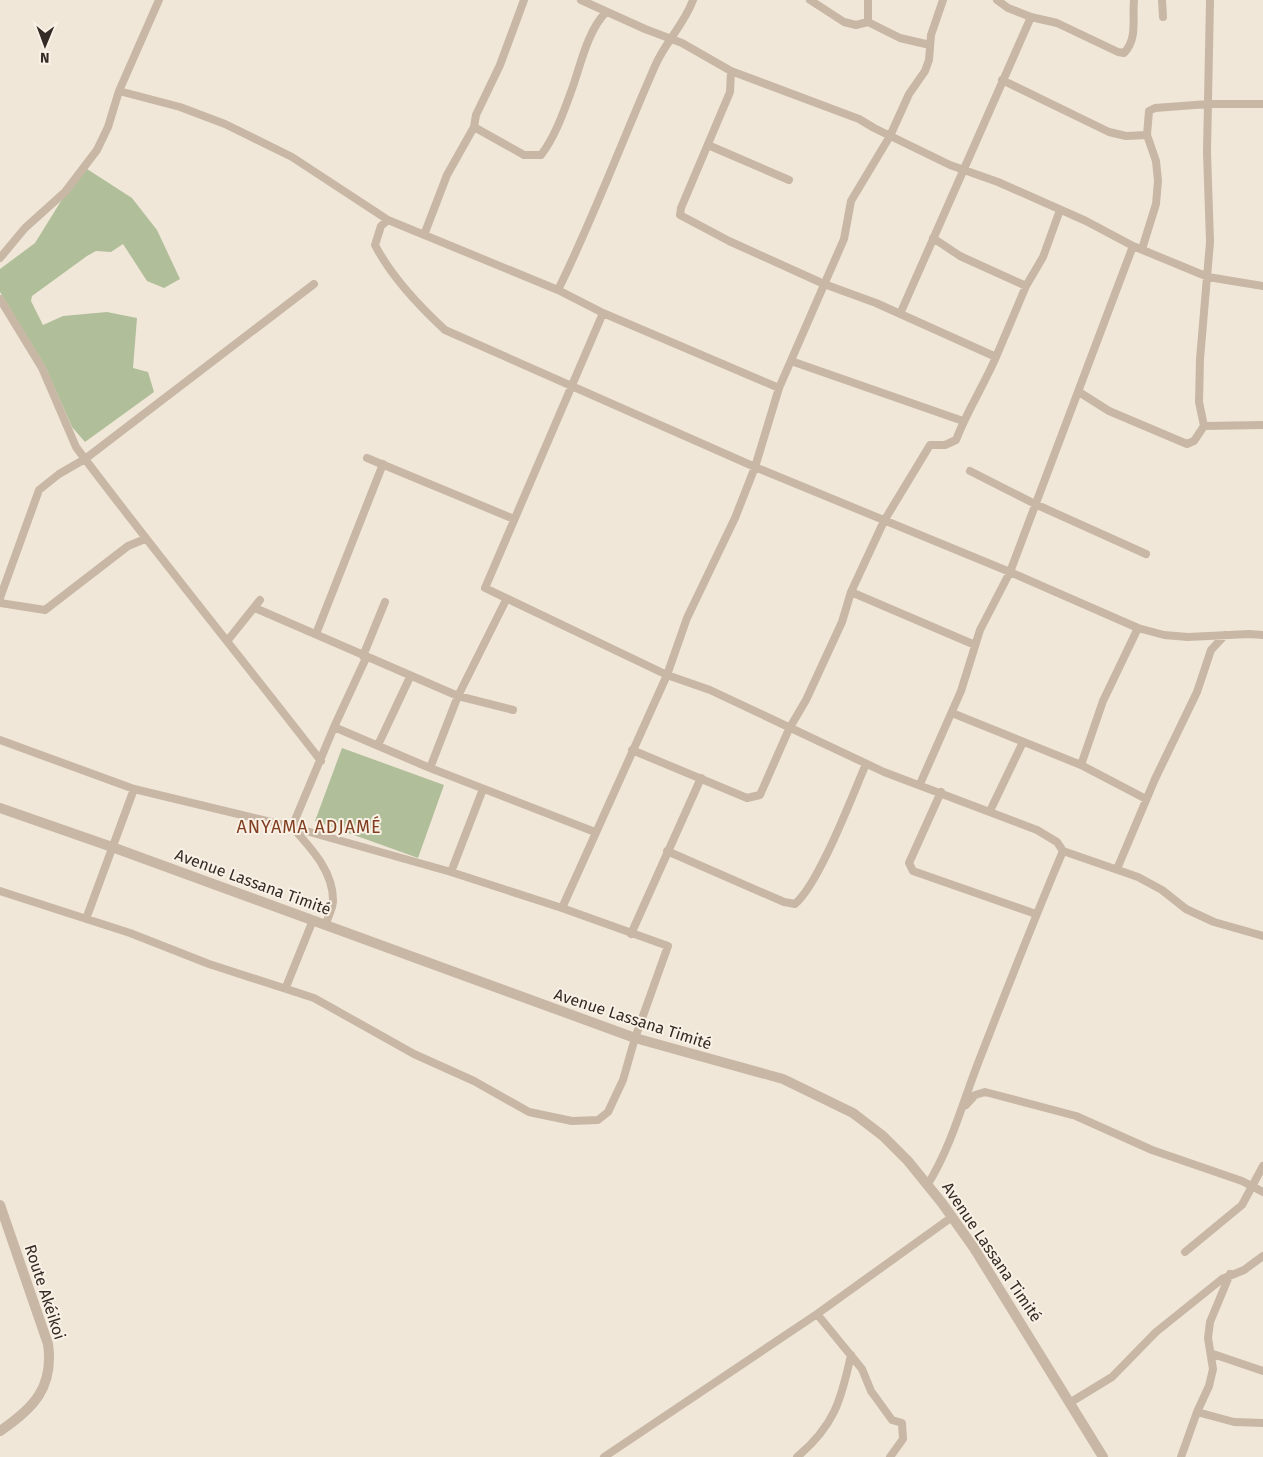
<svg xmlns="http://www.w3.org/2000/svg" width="1263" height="1457" font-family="'Fira Sans',sans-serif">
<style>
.green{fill:#b0bf99}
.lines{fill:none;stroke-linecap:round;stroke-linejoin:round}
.minor{stroke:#c8b7a5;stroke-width:8}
.tertiary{stroke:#c8b7a5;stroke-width:10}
.labels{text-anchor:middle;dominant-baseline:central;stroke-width:4;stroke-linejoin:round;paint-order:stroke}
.street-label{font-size:16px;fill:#342b26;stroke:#f9f1e5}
.neighbourhood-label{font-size:18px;letter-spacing:1px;fill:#813e21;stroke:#f9f1e5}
</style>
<rect width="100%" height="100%" fill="#f1e7d9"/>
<path class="green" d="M 87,169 L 132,198 L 157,230 L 180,279 L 164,288 L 147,281 L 123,244 L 111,252 L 96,251 L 87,256 L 32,296 L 31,301 L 43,325 L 63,316 L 107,312 L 137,318 L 133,368 L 148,372 L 154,392 L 85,442 L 72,427 L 45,366 L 0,292 L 0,269 L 35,243 L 66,193 Z
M 342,748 L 444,785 L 418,858 L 315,821 Z"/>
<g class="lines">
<path class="minor" d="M 581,0 L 645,29 L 682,43 L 731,71 L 859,119 L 874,128 L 950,165 L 998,182 L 1086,221 L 1133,246 L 1208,277 L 1263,286
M 810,0 L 844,22 L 856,25 L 868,22 L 900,38 L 930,45
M 997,0 L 1008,8 L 1031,17
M 1162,0 L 1163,17
M 868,22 L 868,0
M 1002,80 L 1109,132 L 1126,136 L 1147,135
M 119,91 L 180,107 L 225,124 L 292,157 L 388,220 L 558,290 L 603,313 L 779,388
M 474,127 L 524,155 L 541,155 C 555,137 564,111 572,89 C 581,64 587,32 606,12
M 708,145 L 789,180
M 388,220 L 381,226 L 375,245 C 391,276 419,306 445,330 L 755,467 L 1010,572 L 1138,628 L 1164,635 L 1188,637 L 1249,634 L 1263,635
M 424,235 L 447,175 L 474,127 L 476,115 L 500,65 L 524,0
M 933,238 L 960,256 L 1026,286
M 1142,249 L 1156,204 L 1158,181 L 1156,161 L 1147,135 L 1149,111 L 1155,108 L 1208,104 L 1263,104
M 0,258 L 25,228 L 65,192 L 97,150 L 108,127 L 119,91 L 159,0
M 558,290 C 594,217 622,141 655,66 C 665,42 684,25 693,0
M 0,299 L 42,368 L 76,447 L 85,459 C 162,561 243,660 321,761
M 603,313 L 485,588 L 667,675 L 710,690 L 884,772 L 1037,830 L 1057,842 L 1063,851 L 1138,877 L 1162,890 L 1186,909 L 1214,922 L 1263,936
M 900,314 L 1031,17 L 1057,23 L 1118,52 L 1124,53 C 1138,39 1132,18 1134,0
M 996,357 L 1026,286 L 1043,257 L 1060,210
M 791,361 L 963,421
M 1079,392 L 1109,411 L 1187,444 L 1194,441 L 1204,426
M 1204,426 L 1199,402 L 1200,359 L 1210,242 L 1207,152 L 1210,0
M 1204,426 L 1263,425
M 367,458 L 514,519
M 970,471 L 1035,504 L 1146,554
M 851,592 L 975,645
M 0,598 L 39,490 L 59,474 L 85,459 L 314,284
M 0,603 L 45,610 L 128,546 L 145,539
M 255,608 L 458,696 L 513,710
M 316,634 L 383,464
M 228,640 L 260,600
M 363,656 L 385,602
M 952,713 L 1081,765 L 1146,799
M 334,727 L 430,768 L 595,832
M 0,740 L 134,789 L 292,827 L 451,872 L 562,908 L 668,946 L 635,1038 L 623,1080 L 608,1112 L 598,1120 L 572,1121 L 529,1112 L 474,1081 L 414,1054 L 314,998 L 209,964 L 130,933 L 0,891
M 378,745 L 410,677
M 632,750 L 747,798 L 760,795 L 789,729 L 806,700 L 842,622 L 851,592 L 884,521 L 930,445 L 945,445 L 956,440 C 967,411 984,385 996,357 L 876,303 L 824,284 L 729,241 L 680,215 L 681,208 L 730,92 L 731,71
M 1081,765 L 1103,701 L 1138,628
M 430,768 L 458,696 L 506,600
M 920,784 L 961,691 L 980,630 L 1010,572 L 1133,246
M 941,792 L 909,863 L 913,871 L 1036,914
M 990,811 L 1023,742
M 667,851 L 784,902 L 795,904 C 819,884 852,796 866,764
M 1117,869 L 1155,779 L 1197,692 L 1211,650 L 1225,635
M 451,872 L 483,789
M 562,908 L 667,675 L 687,618 L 735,518 L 755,467 L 779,388 L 844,239 L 851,201 L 890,136 L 909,94 L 925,71 L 929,60 L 931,35 L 943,0
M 86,919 L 134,789
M 325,925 C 328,918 332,910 333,902 C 334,872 311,848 292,827 L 334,727 L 366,658
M 631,934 L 701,778
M 286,987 L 313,920
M 966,1105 L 975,1095 L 985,1092 L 1076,1116 L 1152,1150 L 1242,1181 L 1263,1192
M 928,1184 C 952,1145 963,1101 980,1058 C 1007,989 1034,919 1063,851
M 1185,1252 L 1242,1205 L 1263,1166
M 817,1314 L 862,1369 L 871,1391 L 892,1420 L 902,1423 L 903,1439 L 890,1457
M 1213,1354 L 1263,1371
M 1071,1402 L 1112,1377 L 1156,1332 L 1222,1279 L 1244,1270 L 1263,1256
M 1197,1412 L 1234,1422 L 1263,1423
M 604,1457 L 817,1314 L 952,1217
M 797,1457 C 834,1426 841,1401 851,1355
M 1181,1457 L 1197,1412 L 1209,1386 L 1213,1369 L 1208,1338 L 1210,1322 L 1230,1274"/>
<path class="tertiary" d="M 0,808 L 112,847 L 635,1038 L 783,1079 L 853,1113 L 883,1136 L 908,1161 L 942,1203 L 974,1248 L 1103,1457
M 0,1205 L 48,1344 C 54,1387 34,1408 0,1431"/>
</g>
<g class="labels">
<g class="street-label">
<text transform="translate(253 882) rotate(20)">Avenue Lassana Timité</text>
<text transform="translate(633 1019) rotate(18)">Avenue Lassana Timité</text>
<text transform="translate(992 1252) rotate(56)">Avenue Lassana Timité</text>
<text transform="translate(45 1292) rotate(72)">Route Akéikoi</text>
</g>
<g class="neighbourhood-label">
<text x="309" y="827">ANYAMA ADJAMÉ</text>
</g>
</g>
<g transform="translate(45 45) rotate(181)" stroke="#f9f1e5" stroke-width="4" paint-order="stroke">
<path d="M0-4L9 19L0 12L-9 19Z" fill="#342b26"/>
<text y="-8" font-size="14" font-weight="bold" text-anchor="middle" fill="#342b26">N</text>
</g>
</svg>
